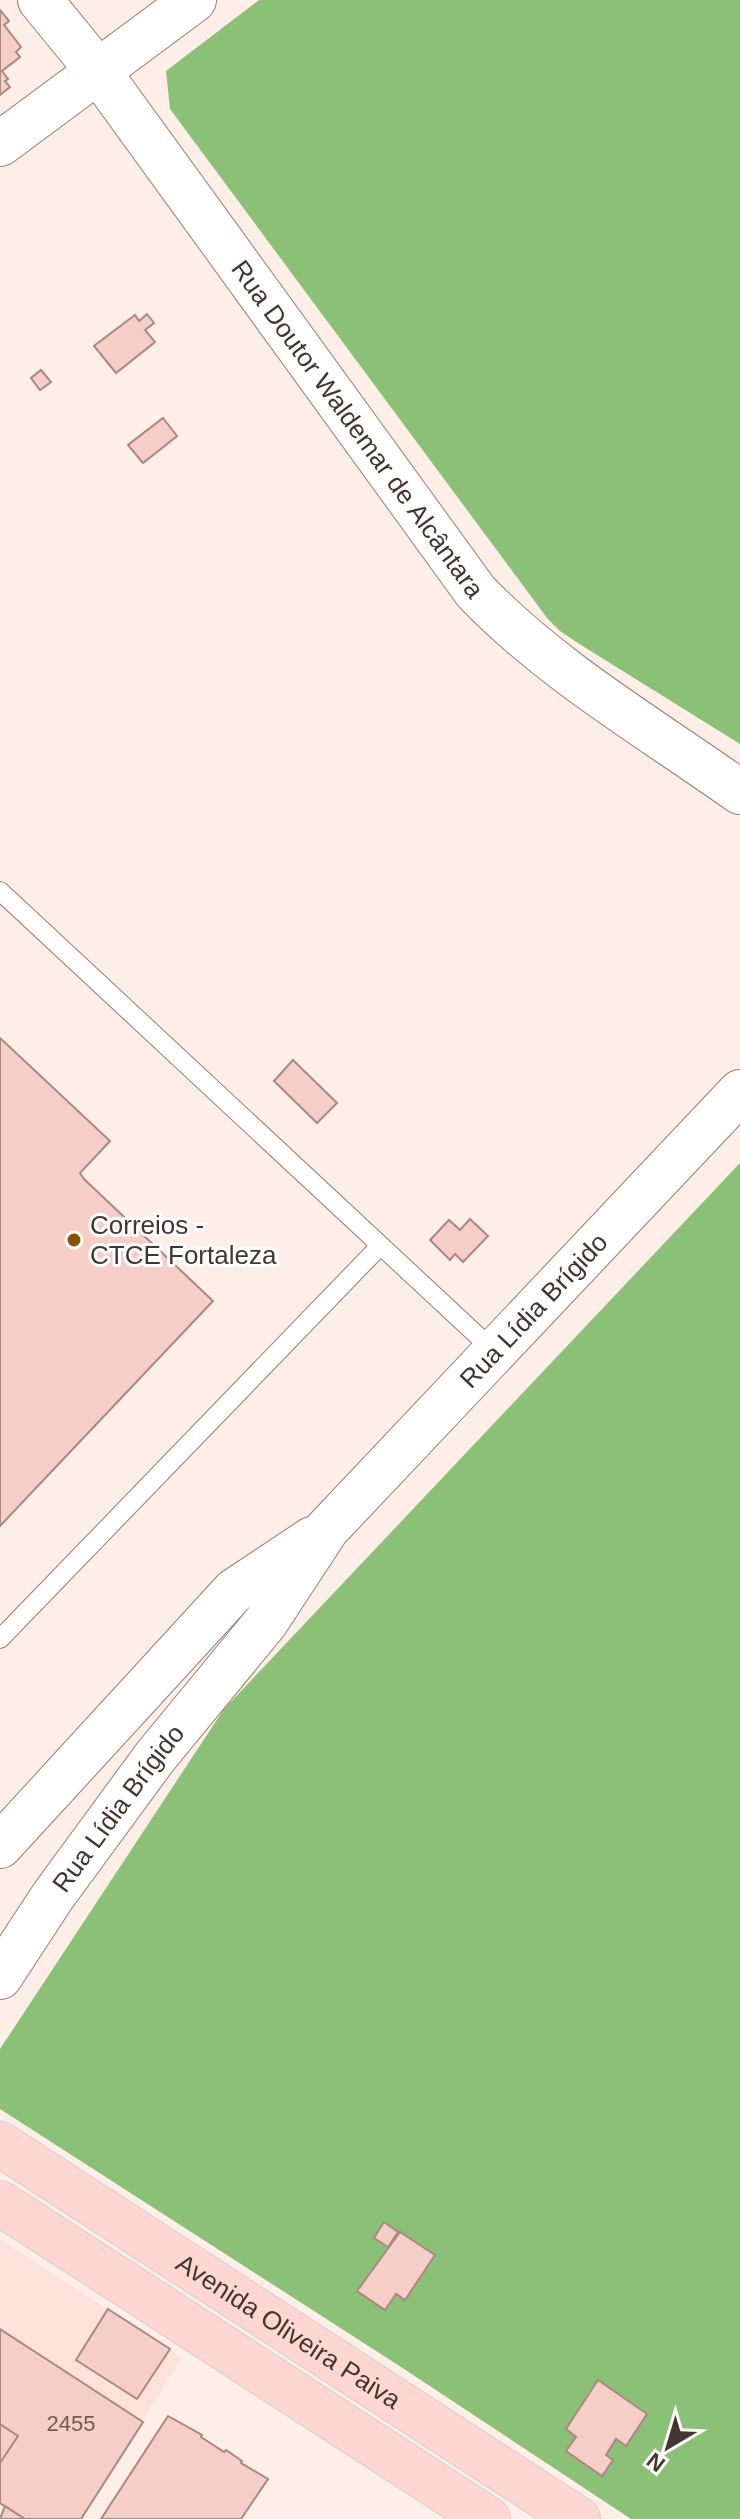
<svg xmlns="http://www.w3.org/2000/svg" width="740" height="2519" font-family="Arial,sans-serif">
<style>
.commercial{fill:#fce2db}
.forest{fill:#8bc077}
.building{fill:#f6cec8;stroke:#ab8782;stroke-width:2}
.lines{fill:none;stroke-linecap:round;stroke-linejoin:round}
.service-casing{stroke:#9b7c6d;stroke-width:20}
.tertiary-casing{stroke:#9b7c6d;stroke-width:46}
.primary-casing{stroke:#d2cfcd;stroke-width:46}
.service{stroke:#fff;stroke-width:18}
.tertiary{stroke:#fff;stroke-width:44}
.primary{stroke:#fed7d3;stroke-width:44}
.poi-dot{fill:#885400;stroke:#fff;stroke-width:3}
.labels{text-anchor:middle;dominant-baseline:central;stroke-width:6;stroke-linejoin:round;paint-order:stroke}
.number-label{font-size:22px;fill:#705b55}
.street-label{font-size:26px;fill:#43352f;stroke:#fff}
.poi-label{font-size:26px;fill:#43352f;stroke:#fff;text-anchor:start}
</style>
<rect width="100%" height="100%" fill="#fdefe8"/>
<path class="commercial" d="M 0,2239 L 182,2358 L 79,2519 L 0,2519 L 5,2509 L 0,2505 Z"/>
<path class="forest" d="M 259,0 L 740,0 L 740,744 L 581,645 L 560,631 L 547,618 L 170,109 L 166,71 Z
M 740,1163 L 740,2519 L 631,2519 L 401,2367 L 0,2109 L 0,2049 L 224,1709 Z"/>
<path class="building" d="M 0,10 L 9,21 L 4,25 L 21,47 L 16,52 L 20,57 L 2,71 L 8,79 L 5,81 L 10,87 L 0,95 Z
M 147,314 L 154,323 L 145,330 L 155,342 L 116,373 L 94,346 L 135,315 L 139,321 Z
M 41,370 L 51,382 L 40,390 L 31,378 Z
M 163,418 L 177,436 L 143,463 L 128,445 Z
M 0,1038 L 110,1141 L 80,1173 L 84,1179 L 213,1301 L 0,1526 Z
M 293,1060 L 337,1103 L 317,1123 L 274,1081 Z
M 470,1219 L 488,1236 L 463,1262 L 455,1254 L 450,1260 L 430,1240 L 449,1220 L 460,1230 Z
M 384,2222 L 398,2232 L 388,2247 L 374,2238 Z
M 400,2232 L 435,2255 L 405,2300 L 396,2294 L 385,2310 L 357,2291 Z
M 108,2309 L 170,2349 L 137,2399 L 76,2360 Z
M 0,2329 L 143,2422 L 81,2519 L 25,2519 L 0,2503 L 0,2463 L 18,2436 L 0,2424 Z
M 598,2380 L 647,2414 L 626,2446 L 616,2439 L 606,2455 L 613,2460 L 602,2476 L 566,2451 L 576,2437 L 566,2429 Z
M 168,2416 L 202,2435 L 201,2437 L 224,2452 L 226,2450 L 242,2461 L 241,2463 L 268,2479 L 241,2519 L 101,2519 Z
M 0,2424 L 18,2436 L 0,2463 Z
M 5,2506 L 25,2519 L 0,2519 Z"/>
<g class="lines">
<defs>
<path id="service" d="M 0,891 L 494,1351
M 0,1639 L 380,1246"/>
<g id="tertiary">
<path id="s1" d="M 40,0 L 98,71 L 476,592 C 553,672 650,728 740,792"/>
<path d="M 0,144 L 194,0"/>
<path d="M 0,1846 L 234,1591 L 312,1539"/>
<path id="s2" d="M 0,1977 L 53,1896 L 155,1757 L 266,1622 L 327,1529 L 740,1092"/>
</g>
<g id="primary">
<path id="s3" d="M 0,2144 L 578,2519"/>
<path d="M 0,2203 L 488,2519"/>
</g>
</defs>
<use href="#service" class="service-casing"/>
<use href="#tertiary" class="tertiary-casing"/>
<use href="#primary" class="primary-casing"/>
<use href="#service" class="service"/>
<use href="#tertiary" class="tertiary"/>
<use href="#primary" class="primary"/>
</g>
<circle class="poi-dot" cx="74" cy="1240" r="8"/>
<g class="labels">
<g class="number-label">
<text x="71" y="2423">2455</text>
</g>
<g class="street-label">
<text stroke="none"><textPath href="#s1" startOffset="534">Rua Doutor Waldemar de Alcântara</textPath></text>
<text stroke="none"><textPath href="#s2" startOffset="856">Rua Lídia Brígido</textPath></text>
<text stroke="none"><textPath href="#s2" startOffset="206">Rua Lídia Brígido</textPath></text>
<text stroke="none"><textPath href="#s3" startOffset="344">Avenida Oliveira Paiva</textPath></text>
</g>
<g class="poi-label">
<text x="90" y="1225">Correios -<tspan x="90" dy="30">CTCE Fortaleza</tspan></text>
</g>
</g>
<g transform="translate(668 2447) rotate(218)" stroke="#ffffff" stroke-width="6" paint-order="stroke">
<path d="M0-6L14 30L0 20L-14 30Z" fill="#43352f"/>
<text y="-12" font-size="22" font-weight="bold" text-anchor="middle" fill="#43352f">N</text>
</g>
</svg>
